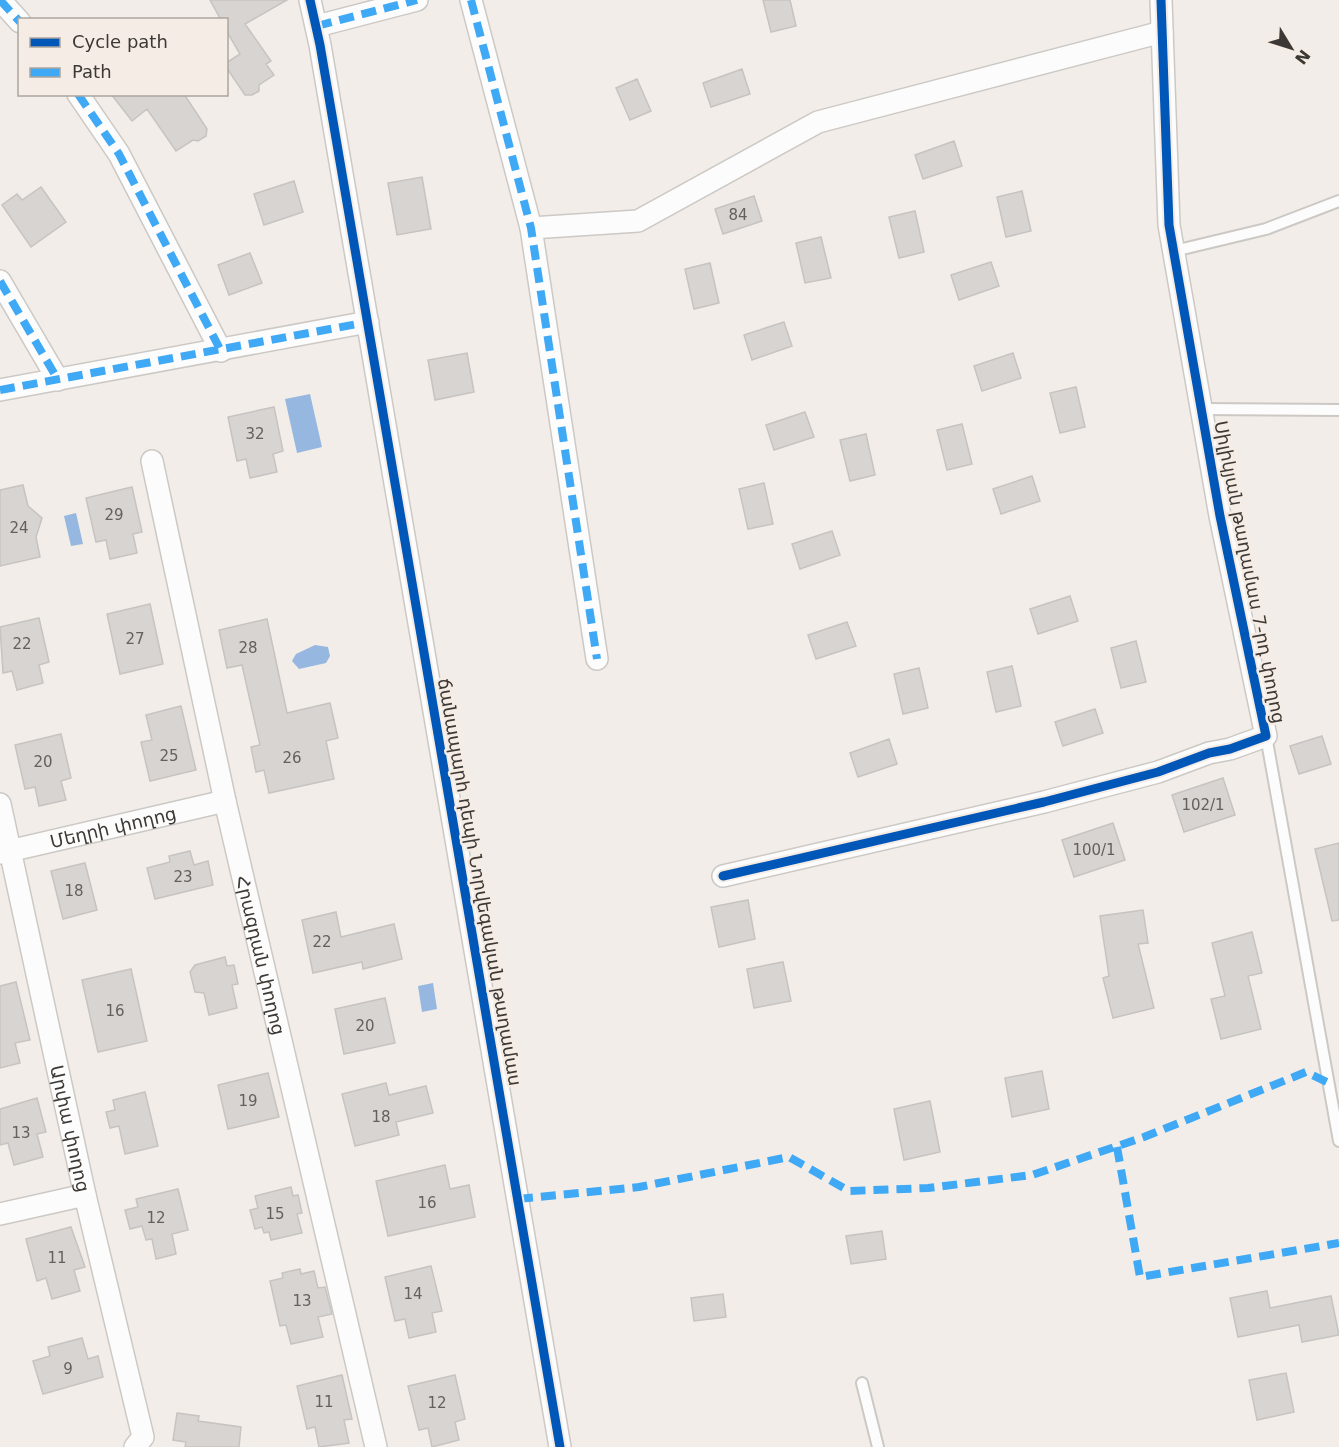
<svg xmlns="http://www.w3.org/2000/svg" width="1339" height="1447" font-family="'DejaVu Sans','Noto Sans Armenian',sans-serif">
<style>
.water{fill:#96b7e0}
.building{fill:#d8d4d1;stroke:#c7c3c0;stroke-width:1.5}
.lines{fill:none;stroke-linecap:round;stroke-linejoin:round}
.service-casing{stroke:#ccc9c5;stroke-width:14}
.minor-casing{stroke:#ccc9c5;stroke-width:24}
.service{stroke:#fdfcfc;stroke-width:10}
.minor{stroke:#fdfcfc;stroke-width:21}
.quiet{stroke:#3fa9f5;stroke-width:8;stroke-dasharray:15 8;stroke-linecap:butt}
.cycleway-casing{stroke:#f5ede5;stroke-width:13}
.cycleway{stroke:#0057b8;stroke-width:9}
.labels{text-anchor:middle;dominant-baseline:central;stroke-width:5;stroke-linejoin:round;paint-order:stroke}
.number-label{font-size:15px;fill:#64605e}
.street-label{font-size:18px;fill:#3c3835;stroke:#f5ede5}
</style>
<rect width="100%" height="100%" fill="#f2ede8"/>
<path class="water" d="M 310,394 L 322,447 L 297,453 L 285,399 Z
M 76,513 L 83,544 L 71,546 L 64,516 Z
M 315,645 L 328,647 L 330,656 L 326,663 L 299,669 L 292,661 L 296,654 Z
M 433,983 L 437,1009 L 422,1012 L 418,986 Z"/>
<path class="building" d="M 210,0 L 287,0 L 245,24 L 271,61 L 266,64 L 274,75 L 259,85 L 259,91 L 252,95 L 245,95 L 226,67 L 226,63 L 240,54 L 226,30 L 226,20 L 221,20 Z
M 763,0 L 790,0 L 796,26 L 771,32 Z
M 742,69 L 750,94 L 711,107 L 703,83 Z
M 637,79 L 651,111 L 630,120 L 616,88 Z
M 111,94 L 184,94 L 207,129 L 206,136 L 198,141 L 193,140 L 176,151 L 147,109 L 132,121 Z
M 954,141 L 962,166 L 923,179 L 915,155 Z
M 422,177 L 431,229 L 397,235 L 388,183 Z
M 294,181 L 303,212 L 264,225 L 254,194 Z
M 41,187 L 66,222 L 31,247 L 2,205 L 17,194 L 22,200 Z
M 1022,191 L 1031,231 L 1006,237 L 997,197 Z
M 754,196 L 762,221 L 723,234 L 715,209 Z
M 915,211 L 924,252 L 899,258 L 889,217 Z
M 821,237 L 831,278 L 805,283 L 796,243 Z
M 250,253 L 262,283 L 229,295 L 218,265 Z
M 991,262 L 999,286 L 959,300 L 951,275 Z
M 710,263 L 719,303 L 694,309 L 685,269 Z
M 784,322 L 792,346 L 752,360 L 744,335 Z
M 467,353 L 474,392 L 435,400 L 428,360 Z
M 1013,353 L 1021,378 L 982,391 L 974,366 Z
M 1076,387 L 1085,427 L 1060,433 L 1050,393 Z
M 274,407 L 283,451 L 273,454 L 277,472 L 250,478 L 246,459 L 237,461 L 228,417 Z
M 805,412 L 814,437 L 774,450 L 766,425 Z
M 962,424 L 972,464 L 947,470 L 937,430 Z
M 866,434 L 875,475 L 850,481 L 840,440 Z
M 1032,476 L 1040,501 L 1001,514 L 993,489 Z
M 764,483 L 773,524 L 748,529 L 739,489 Z
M 23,485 L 28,506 L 42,518 L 36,537 L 40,557 L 0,566 L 0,490 Z
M 132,487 L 142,532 L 133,534 L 137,553 L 110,559 L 106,540 L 96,542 L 86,498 Z
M 832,531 L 840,555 L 800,569 L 792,544 Z
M 1070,596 L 1078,621 L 1038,634 L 1030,609 Z
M 150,604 L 163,664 L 120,674 L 107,614 Z
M 39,618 L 49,662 L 39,665 L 43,683 L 17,690 L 12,671 L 3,673 L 0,627 Z
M 267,619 L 287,713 L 330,703 L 338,738 L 326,741 L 334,779 L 269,793 L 264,770 L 256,772 L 251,747 L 260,745 L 242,665 L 227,668 L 219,630 Z
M 847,622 L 856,646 L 816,659 L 808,635 Z
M 1136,641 L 1146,682 L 1121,688 L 1111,648 Z
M 1012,666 L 1021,706 L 996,712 L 987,672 Z
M 919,668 L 928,708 L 903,714 L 894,674 Z
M 181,706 L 196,770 L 150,781 L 141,742 L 152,740 L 146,715 Z
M 1095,709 L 1103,733 L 1063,746 L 1055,722 Z
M 61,734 L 71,778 L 61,781 L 66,800 L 39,806 L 35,787 L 25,789 L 15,745 Z
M 1322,736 L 1331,764 L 1299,774 L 1290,746 Z
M 889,739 L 897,764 L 858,777 L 850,753 Z
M 1223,778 L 1235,815 L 1184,832 L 1172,795 Z
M 1113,823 L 1125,860 L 1074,877 L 1062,840 Z
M 1339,843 L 1339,920 L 1332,921 L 1315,849 Z
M 190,851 L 194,865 L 208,861 L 213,885 L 155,899 L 147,868 L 170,862 L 169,856 Z
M 85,863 L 97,910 L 63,919 L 51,871 Z
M 748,900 L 755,939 L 719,947 L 711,907 Z
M 1143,910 L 1148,943 L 1138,944 L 1154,1008 L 1113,1018 L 1103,978 L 1109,976 L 1100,916 Z
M 336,912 L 341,937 L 394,924 L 402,959 L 363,969 L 362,962 L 313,973 L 302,920 Z
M 1252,932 L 1262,973 L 1248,976 L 1261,1029 L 1221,1039 L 1211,999 L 1225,996 L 1212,943 Z
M 225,957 L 227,966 L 234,965 L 238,984 L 232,985 L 237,1008 L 209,1015 L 204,993 L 195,992 L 190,972 L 195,965 Z
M 783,962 L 791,1001 L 754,1008 L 747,969 Z
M 131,969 L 147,1041 L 98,1052 L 82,980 Z
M 16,982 L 30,1040 L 15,1043 L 20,1063 L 0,1068 L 0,986 Z
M 385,998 L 395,1043 L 344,1054 L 335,1009 Z
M 1042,1071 L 1049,1109 L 1012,1117 L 1005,1078 Z
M 268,1073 L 279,1117 L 228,1129 L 218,1085 Z
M 386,1083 L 389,1095 L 426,1086 L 433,1113 L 396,1122 L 399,1135 L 355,1146 L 342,1094 Z
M 145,1092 L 158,1146 L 125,1154 L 119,1126 L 110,1128 L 106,1112 L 115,1110 L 113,1100 Z
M 37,1098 L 46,1132 L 37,1134 L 43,1157 L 14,1165 L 8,1143 L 0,1145 L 0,1109 Z
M 930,1101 L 940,1152 L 904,1160 L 894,1109 Z
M 445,1165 L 450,1189 L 469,1185 L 475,1217 L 388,1236 L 376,1181 Z
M 291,1187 L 293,1196 L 298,1195 L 302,1213 L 297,1214 L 302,1233 L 271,1240 L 269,1232 L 264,1233 L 262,1227 L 255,1229 L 250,1210 L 258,1208 L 255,1196 Z
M 178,1189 L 188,1230 L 172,1234 L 176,1254 L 156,1259 L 152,1239 L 146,1240 L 142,1226 L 130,1229 L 125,1210 L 138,1207 L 136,1199 Z
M 71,1227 L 85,1267 L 74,1270 L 80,1291 L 52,1299 L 46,1278 L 37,1281 L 26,1239 Z
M 882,1231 L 886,1259 L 851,1264 L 846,1236 Z
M 431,1266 L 442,1311 L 432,1313 L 436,1332 L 409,1338 L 405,1319 L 395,1321 L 385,1277 Z
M 300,1269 L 301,1274 L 314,1271 L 318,1288 L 325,1287 L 332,1314 L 318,1317 L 323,1337 L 291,1344 L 286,1325 L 280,1326 L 270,1281 L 283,1278 L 282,1273 Z
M 1267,1291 L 1270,1308 L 1331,1296 L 1339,1335 L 1302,1342 L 1299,1325 L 1238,1337 L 1230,1298 Z
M 723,1294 L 726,1317 L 694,1321 L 691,1298 Z
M 82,1338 L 88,1359 L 98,1356 L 103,1377 L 43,1394 L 33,1361 L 50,1356 L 48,1347 Z
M 1286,1373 L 1294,1412 L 1257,1420 L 1249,1380 Z
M 342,1375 L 352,1419 L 344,1420 L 349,1443 L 319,1447 L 315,1427 L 307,1429 L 297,1386 Z
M 455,1375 L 465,1419 L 455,1422 L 459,1440 L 432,1447 L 428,1428 L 419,1430 L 408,1386 Z
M 177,1413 L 199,1416 L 198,1421 L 241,1427 L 239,1447 L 185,1447 L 186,1442 L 173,1440 Z"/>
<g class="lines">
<defs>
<path id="service" d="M 1174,251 L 1266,229 L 1339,201
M 1202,409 L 1339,410
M 1266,736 L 1339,1141
M 862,1383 L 878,1447"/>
<g id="minor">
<path d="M 0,0 L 20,22"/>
<path d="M 310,0 L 320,45 L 560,1447"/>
<path d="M 471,0 L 531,228 L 597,659"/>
<path d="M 317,26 L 417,0"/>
<path d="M 78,94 L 119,154 L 221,351"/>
<path d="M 531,228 L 638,221 L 818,122 L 1162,32"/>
<path d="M 0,281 L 58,380"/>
<path d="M 0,390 L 368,322"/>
<path id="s1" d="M 152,461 L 225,801 L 376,1447"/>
<path id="s2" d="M 0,804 L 85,1195 L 143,1437 L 135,1447"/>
<path id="s3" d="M 0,853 L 225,801"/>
<path d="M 723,876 L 1044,802 L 1158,772 L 1209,753 L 1230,749 L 1266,736 L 1220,516 L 1169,225 L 1161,0"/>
<path d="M 0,1214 L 85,1195"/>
</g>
</defs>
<use href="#service" class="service-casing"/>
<use href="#minor" class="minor-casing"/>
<use href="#service" class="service"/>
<use href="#minor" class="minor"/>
<path class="quiet" d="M 0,0 L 20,22
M 471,0 L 531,228 L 597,659
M 317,26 L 417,0
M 78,94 L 119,154 L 221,351
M 0,281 L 58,380
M 0,390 L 368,322
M 1117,1147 L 1140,1277 L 1339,1243
M 518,1199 L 639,1187 L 789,1157 L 849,1191 L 928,1188 L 1032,1175 L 1144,1137 L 1306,1072 L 1327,1082"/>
<defs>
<path id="cycleway" d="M 310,0 L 320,45 L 560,1447
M 723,876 L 1044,802 L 1158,772 L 1209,753 L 1230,749 L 1266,736 L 1220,516 L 1169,225 L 1161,0"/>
</defs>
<use href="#cycleway" class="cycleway-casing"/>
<use href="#cycleway" class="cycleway"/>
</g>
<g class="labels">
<g class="number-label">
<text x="738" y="215">84</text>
<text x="255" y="434">32</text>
<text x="114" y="515">29</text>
<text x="19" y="528">24</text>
<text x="135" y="639">27</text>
<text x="22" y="644">22</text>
<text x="248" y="648">28</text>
<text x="169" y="756">25</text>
<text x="292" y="758">26</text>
<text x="43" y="762">20</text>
<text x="1203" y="805">102/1</text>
<text x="1094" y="850">100/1</text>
<text x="183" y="877">23</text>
<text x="74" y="891">18</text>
<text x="322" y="942">22</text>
<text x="115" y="1011">16</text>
<text x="365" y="1026">20</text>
<text x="248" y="1101">19</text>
<text x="381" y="1117">18</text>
<text x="21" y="1133">13</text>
<text x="427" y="1203">16</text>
<text x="275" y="1214">15</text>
<text x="156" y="1218">12</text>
<text x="57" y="1258">11</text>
<text x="413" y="1294">14</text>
<text x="302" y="1301">13</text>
<text x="68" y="1369">9</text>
<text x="324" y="1402">11</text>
<text x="437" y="1403">12</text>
</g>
<g class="street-label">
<text transform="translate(1250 572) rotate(79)">Սիլիկյան թաղամաս 7-րդ փողոց</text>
<text stroke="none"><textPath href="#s3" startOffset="116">Մեղրի փողոց</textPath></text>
<text transform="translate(480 882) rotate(80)">ճանապարհ դեպի Նորվեգական թաղամաս</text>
<text stroke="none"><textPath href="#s1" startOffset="506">Հրազդան փողոց</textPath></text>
<text stroke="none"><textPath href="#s2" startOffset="332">Արփա փողոց</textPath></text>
</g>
</g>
<rect x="18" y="18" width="210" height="78" fill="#f5ede5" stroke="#aba59f" stroke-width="1.5"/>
<rect x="30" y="38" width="30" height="9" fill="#0057b8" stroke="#aba59f" stroke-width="1.5"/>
<text x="72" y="48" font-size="18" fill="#3c3835">Cycle path</text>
<rect x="30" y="68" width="30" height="9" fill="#3fa9f5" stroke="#aba59f" stroke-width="1.5"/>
<text x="72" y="78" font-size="18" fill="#3c3835">Path</text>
<g transform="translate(1291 48) rotate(128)" stroke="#f5ede5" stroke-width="4.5" paint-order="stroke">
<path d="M0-4.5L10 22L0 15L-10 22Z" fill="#3c3835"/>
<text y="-9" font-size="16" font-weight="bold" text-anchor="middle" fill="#3c3835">N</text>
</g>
</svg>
